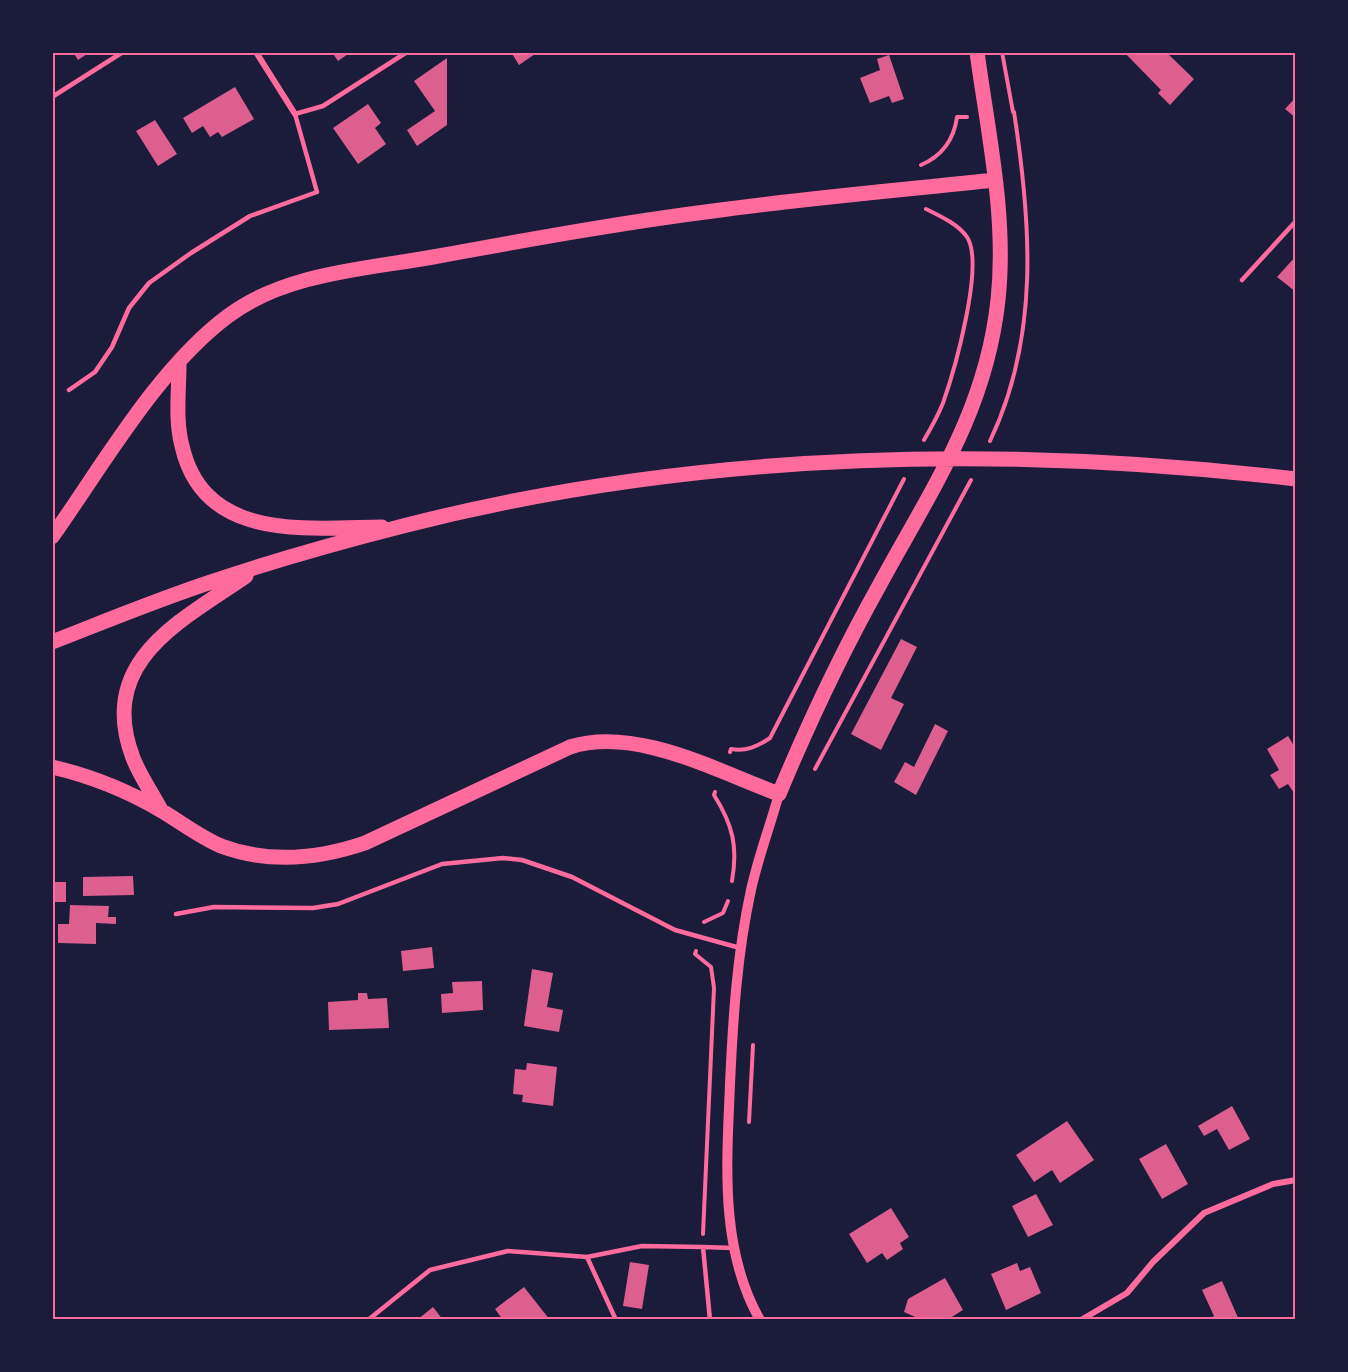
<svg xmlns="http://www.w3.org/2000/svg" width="1348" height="1372" font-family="'PT Sans Narrow',sans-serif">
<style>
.building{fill:#dd5f8e}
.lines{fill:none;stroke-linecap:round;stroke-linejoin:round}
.path{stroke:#ff6b9d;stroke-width:4}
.service{stroke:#ff6b9d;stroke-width:4.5}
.minor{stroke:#ff6b9d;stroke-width:6}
.tertiary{stroke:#ff6b9d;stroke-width:10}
.primary{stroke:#ff6b9d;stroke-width:15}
.neatline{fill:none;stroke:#ff6b9d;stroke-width:2}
</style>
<rect width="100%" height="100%" fill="#1b1b3a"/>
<path class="building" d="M 73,52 L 90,52 L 78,60 Z
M 332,52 L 351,52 L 338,61 Z
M 511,52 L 538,52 L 519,65 Z
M 1124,52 L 1166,52 L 1194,79 L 1170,105 L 1158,93 L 1161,90 Z
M 889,55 L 904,99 L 892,103 L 889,96 L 870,103 L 860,78 L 880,70 L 877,59 Z
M 447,58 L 447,125 L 417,146 L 407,130 L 435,111 L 414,81 Z
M 235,87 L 254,119 L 222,137 L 218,132 L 210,137 L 203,126 L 192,133 L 183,118 Z
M 1296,97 L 1296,118 L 1285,109 Z
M 368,104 L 381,123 L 375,128 L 386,144 L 358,164 L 333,128 Z
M 155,120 L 177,154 L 158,166 L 136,131 Z
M 1296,256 L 1296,292 L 1277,277 Z
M 901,639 L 917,647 L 891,698 L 904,704 L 881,750 L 851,734 Z
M 935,724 L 948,731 L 916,795 L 894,782 L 905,762 L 914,767 Z
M 1288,736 L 1296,749 L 1296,796 L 1288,784 L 1279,789 L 1270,775 L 1279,770 L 1267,749 Z
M 133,876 L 134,895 L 83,896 L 83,877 Z
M 52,882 L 66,882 L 66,902 L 52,902 Z
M 70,905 L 109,906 L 108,917 L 116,917 L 116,924 L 96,923 L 96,944 L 58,943 L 58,924 L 69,924 Z
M 432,947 L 434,968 L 403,971 L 401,951 Z
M 532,969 L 553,973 L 547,1007 L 563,1010 L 559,1032 L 524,1026 Z
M 482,981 L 483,1010 L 442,1013 L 441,994 L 453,993 L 452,982 Z
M 358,993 L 367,993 L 368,999 L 387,998 L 389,1028 L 329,1030 L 328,1002 L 358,1000 Z
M 527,1063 L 557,1067 L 553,1106 L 522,1102 L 523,1095 L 513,1094 L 515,1069 L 526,1070 Z
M 1232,1106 L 1250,1139 L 1229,1150 L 1217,1129 L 1204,1136 L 1198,1126 Z
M 1067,1121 L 1094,1160 L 1060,1183 L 1052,1170 L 1034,1182 L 1016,1155 Z
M 1166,1144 L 1188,1184 L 1162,1199 L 1139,1159 Z
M 1036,1194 L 1053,1225 L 1028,1237 L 1012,1206 Z
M 891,1208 L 909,1237 L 900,1243 L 903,1249 L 887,1260 L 882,1253 L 867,1263 L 849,1234 Z
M 630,1262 L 649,1265 L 642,1309 L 623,1306 Z
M 1017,1263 L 1020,1271 L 1030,1267 L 1041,1293 L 1006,1310 L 991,1274 Z
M 945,1278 L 963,1310 L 947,1320 L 922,1320 L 904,1312 L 908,1299 Z
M 1222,1281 L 1239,1320 L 1207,1320 L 1214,1316 L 1202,1290 Z
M 524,1287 L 550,1320 L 503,1320 L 495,1309 Z
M 433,1307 L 443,1320 L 417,1320 Z"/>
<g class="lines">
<path class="path" d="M 1002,52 L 1013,112
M 921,165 C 942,156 954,139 957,117 L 967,117
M 924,440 C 931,428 938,416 943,403 C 954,372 985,264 967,237 C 958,224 940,216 926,209
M 990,441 C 1040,337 1031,222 1014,112
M 730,752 L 731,749 C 746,752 758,746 770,738 L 904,479
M 815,769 L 971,480
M 715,792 L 714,795 C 733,825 738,847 732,881
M 704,922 L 723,913 L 728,901
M 696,951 L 695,954 L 711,967 L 714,988 L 703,1234
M 749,1122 L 753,1045"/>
<path class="service" d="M 52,97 L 123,52
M 1242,280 L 1296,221
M 69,390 L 95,372 L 112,347 L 129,308 L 149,283 L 191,253 L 250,216 L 317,192 L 295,114 L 323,106 L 407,52
M 176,914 L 214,907 L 313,908 L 338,904 L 442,864 L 503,858 L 522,860 L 572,877 L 675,930 L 740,948
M 587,1257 L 616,1320
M 368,1320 L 430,1270 L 508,1251 L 587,1257 L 642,1246 L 703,1247
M 710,1320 L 703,1247 L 733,1248"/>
<path class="minor" d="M 256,52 L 295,114
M 1081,1320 L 1127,1293 L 1153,1262 L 1204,1213 L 1273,1184 L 1296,1180"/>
<path class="tertiary" d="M 760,1320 C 719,1248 727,1162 730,1084 C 733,1018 737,954 751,890 C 758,858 770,826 779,794"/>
<path class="primary" d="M 179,364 C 179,391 175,420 182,446 C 204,542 306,528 382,527
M 52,537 C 103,465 158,368 228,316 C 285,273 366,269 433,257 C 526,240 619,223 713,211 C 807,198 901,190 995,180
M 52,642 C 106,621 159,599 214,581 C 276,560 340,542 403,526 C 695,451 998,444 1296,479
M 52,767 C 91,776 128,791 162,811 C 182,823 200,837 221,846 C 269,864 318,859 365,843 L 570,747 C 635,726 717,771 779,794 C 809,722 841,654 879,586 C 931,490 986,412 998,300 C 1007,217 988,134 977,52
M 161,810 C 152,793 140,776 133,758 C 96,661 181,621 246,576"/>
</g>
<rect width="1348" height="1372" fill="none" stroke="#1b1b3a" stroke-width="108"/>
<rect x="54" y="54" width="1240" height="1264" class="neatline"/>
</svg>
